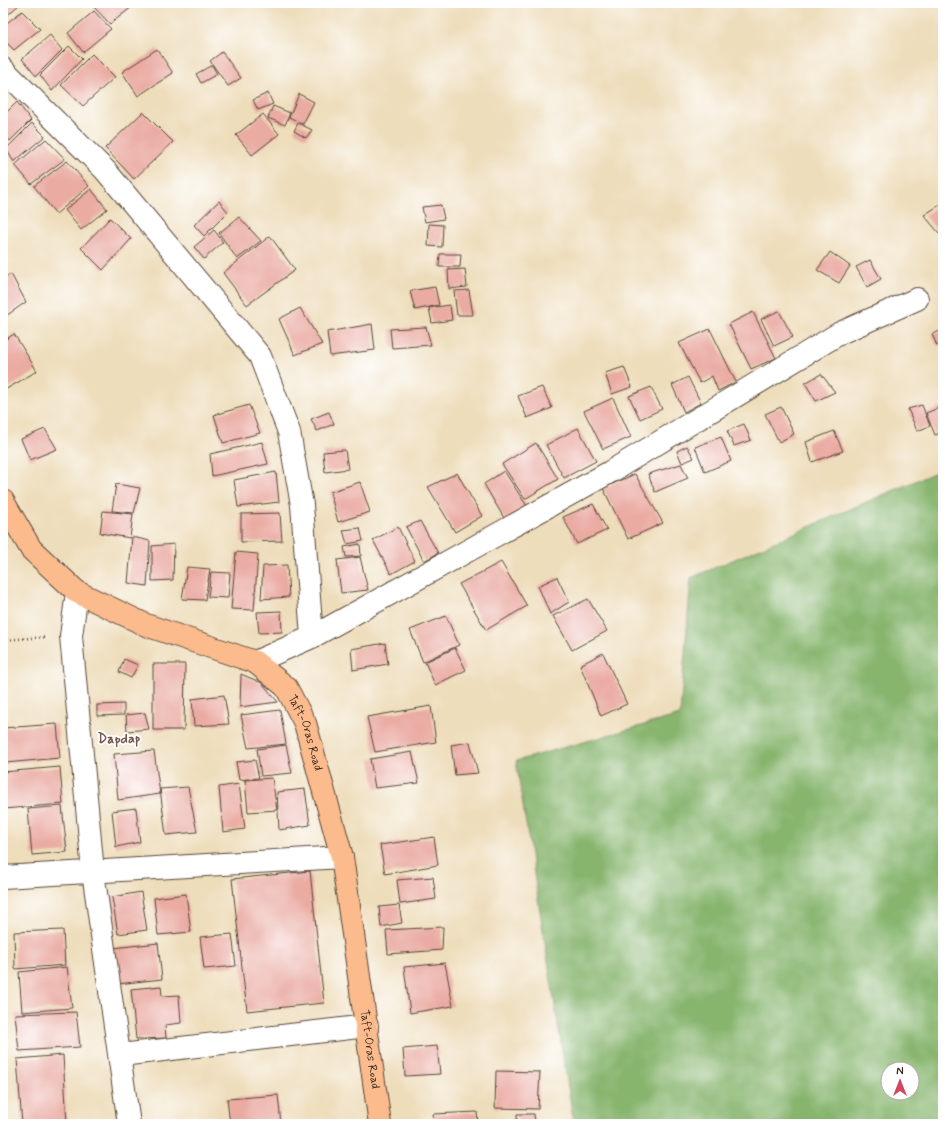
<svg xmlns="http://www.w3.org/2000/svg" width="946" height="1127" font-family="Mynerve,sans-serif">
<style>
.forest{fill:#87b56e;stroke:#617046;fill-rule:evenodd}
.building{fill:#eaaba3}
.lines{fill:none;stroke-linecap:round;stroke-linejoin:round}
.street-casing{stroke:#564536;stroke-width:24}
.primary-casing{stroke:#564536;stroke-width:24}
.path{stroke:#564536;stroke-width:2.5;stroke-dasharray:1 3;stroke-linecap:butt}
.street{stroke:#fff;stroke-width:22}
.primary{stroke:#fbbb8d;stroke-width:22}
.labels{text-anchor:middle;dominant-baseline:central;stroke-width:3.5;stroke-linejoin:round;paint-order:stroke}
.street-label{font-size:12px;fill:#3b2a1e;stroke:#fff}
.quarter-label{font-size:14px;font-weight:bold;fill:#78574d;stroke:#fff}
</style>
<rect width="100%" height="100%" fill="#fff"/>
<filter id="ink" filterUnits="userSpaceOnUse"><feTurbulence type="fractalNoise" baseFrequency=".025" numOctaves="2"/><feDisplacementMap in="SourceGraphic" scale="8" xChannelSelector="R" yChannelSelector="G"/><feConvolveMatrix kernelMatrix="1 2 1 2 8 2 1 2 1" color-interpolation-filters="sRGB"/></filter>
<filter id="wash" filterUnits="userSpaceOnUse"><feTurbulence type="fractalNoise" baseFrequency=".012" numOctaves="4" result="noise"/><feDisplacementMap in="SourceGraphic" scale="16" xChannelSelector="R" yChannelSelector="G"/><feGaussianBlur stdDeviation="0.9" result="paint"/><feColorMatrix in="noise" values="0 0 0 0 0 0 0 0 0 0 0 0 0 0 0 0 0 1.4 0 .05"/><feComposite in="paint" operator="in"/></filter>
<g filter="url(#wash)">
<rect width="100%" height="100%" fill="#edb"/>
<path class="forest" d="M 943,469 L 943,1124 L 574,1124 L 516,761 L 680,715 L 691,578 ZM 888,1069 L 912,1069 L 912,1093 L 888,1093 Z"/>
<g id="blocks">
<path class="building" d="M 3,3 L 21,3 L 3,19 Z
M 94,3 L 137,3 L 110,24 L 92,5 Z
M 22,11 L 40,29 L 14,50 L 3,39 L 3,26 Z
M 94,11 L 111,29 L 83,52 L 68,33 Z
M 50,35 L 62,50 L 36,76 L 22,59 Z
M 69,46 L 82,59 L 52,91 L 40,75 Z
M 157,49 L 173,73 L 138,96 L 122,72 Z
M 222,52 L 241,78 L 228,86 L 210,61 Z
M 92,54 L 115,77 L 83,106 L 61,85 Z
M 212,65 L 217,74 L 201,83 L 196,74 Z
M 268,93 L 273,104 L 258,110 L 253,100 Z
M 299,94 L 314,102 L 303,124 L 289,117 Z
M 17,102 L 31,120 L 10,141 L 3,133 L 3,116 Z
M 273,106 L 290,113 L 285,125 L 268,118 Z
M 143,112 L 173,142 L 134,179 L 105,148 Z
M 263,114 L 279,134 L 252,155 L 236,135 Z
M 32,123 L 45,136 L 14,162 L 6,149 Z
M 298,123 L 312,130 L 306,138 L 294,131 Z
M 46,139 L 65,159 L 31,184 L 15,165 Z
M 67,161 L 89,186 L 56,214 L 34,186 Z
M 91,189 L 107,209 L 81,230 L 65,210 Z
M 219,201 L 228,212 L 204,236 L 194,225 Z
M 943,203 L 943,230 L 939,233 L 924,215 Z
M 441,205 L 444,219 L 425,222 L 422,207 Z
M 239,217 L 261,241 L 237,259 L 219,233 Z
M 110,218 L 131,239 L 103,270 L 81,248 Z
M 429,224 L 443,225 L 442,247 L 428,246 Z
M 214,230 L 223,242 L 204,259 L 194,247 Z
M 270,236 L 295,270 L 247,305 L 223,273 Z
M 830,252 L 850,266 L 839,283 L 817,270 Z
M 440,254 L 461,254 L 460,267 L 439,267 Z
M 870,260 L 881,279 L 867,287 L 856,267 Z
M 465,269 L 467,287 L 449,289 L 448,270 Z
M 11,274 L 26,302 L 3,318 L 3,278 Z
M 435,287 L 439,305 L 415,310 L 410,291 Z
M 469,290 L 473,315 L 457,315 L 454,291 Z
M 450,305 L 452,320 L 432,323 L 429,308 Z
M 300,308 L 322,344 L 295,355 L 279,319 Z
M 779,311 L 793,337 L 774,346 L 761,319 Z
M 753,312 L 776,358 L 751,369 L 729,324 Z
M 372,324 L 375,350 L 330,356 L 327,332 Z
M 426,327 L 431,345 L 392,348 L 390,329 Z
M 710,329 L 736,382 L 718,391 L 712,376 L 700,383 L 679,343 Z
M 943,330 L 943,344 L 937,346 L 932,334 Z
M 14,334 L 37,371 L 3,391 L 3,341 Z
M 624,367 L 632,387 L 612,394 L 605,373 Z
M 821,374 L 835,392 L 816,401 L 805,383 Z
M 688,377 L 701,403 L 684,412 L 672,385 Z
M 542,387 L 552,408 L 527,418 L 518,396 Z
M 651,387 L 662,409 L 640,419 L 629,396 Z
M 613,398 L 631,437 L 603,449 L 584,411 Z
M 249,405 L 260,433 L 223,443 L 214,415 Z
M 922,405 L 930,426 L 917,431 L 908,409 Z
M 781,407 L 794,434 L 779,442 L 765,414 Z
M 941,407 L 943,412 L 943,432 L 935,435 L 926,413 Z
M 329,412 L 334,424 L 317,431 L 311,419 Z
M 744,424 L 751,440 L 734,446 L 727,431 Z
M 578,428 L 596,461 L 564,478 L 546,445 Z
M 45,429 L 57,449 L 30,460 L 21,439 Z
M 834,431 L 843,451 L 812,462 L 806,442 Z
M 721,437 L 731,461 L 705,472 L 695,447 Z
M 262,442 L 268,464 L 212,476 L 210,454 Z
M 536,443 L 558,479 L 525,499 L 502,464 Z
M 687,446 L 694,458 L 682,463 L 677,451 Z
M 345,450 L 348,469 L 325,472 L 323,452 Z
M 681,464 L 688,478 L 655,492 L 648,474 Z
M 504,471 L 529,509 L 507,523 L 484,484 Z
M 276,472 L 279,502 L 238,507 L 234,480 Z
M 457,473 L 482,516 L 455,532 L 428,487 Z
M 635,474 L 663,523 L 628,539 L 603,488 Z
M 360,482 L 370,512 L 338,522 L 330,492 Z
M 116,484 L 140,488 L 134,513 L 112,511 Z
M 593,504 L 607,530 L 577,544 L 563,517 Z
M 103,511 L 133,514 L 130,538 L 100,533 Z
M 280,513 L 282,541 L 241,542 L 241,514 Z
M 420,521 L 438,553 L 424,561 L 406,527 Z
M 398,527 L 415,561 L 391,574 L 373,540 Z
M 360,528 L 363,541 L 347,544 L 343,530 Z
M 132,537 L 150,541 L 147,586 L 128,583 Z
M 174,544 L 173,580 L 152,581 L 152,546 Z
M 360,544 L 361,556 L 346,557 L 344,547 Z
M 236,552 L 258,554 L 254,610 L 231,609 Z
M 360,557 L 368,590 L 341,593 L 337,560 Z
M 501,562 L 527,606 L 486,630 L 459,584 Z
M 287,565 L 289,597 L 261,599 L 263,566 Z
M 187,567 L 210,569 L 205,600 L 182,599 Z
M 211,572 L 230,573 L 228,598 L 208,597 Z
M 557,577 L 569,602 L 550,614 L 538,586 Z
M 588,599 L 607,631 L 572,650 L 553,616 Z
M 281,611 L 282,632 L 259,633 L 257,612 Z
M 446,616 L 459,645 L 423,662 L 410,630 Z
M 385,643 L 388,664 L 353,670 L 351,649 Z
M 455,648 L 466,670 L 435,685 L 425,662 Z
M 603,653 L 627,704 L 601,716 L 580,665 Z
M 124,659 L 138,665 L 131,678 L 119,672 Z
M 153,664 L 185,664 L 184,730 L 153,730 Z
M 241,674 L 262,683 L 278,702 L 240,707 Z
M 224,695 L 229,724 L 194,726 L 192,699 Z
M 124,704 L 124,715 L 97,716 L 97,705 Z
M 431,706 L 436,742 L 375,752 L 367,717 Z
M 280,710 L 286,744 L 248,748 L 241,715 Z
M 145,713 L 149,729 L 127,731 L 126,715 Z
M 57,724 L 60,758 L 5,763 L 3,728 Z
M 470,742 L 478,773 L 455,775 L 451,745 Z
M 286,745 L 292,773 L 261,776 L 257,749 Z
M 154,751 L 160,794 L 118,800 L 114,754 Z
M 412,752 L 419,783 L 375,788 L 370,759 Z
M 255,760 L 259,778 L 239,780 L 236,762 Z
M 60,767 L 63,804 L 3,809 L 3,772 Z
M 272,778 L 277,810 L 248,812 L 245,780 Z
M 239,784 L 245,829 L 223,832 L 219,787 Z
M 188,787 L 197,832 L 166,835 L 160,789 Z
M 305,789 L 310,825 L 279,830 L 277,792 Z
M 62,806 L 67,852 L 32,855 L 28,809 Z
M 136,808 L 140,842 L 116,847 L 112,811 Z
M 434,837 L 438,865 L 385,874 L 380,845 Z
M 310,871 L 324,1003 L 247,1011 L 232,879 Z
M 433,877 L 436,899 L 400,904 L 397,880 Z
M 141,892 L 147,930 L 118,934 L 112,897 Z
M 186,894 L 191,932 L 158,935 L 154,898 Z
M 399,905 L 402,923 L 381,927 L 379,907 Z
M 443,927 L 442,950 L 388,954 L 386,930 Z
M 63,930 L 65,965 L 15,969 L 14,932 Z
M 232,934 L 236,966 L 204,969 L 200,937 Z
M 158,943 L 162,979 L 117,984 L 113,948 Z
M 445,963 L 453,1006 L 410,1013 L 404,967 Z
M 67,967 L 72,1008 L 22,1012 L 19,972 Z
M 161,986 L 162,996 L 179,995 L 181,1023 L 165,1025 L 166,1038 L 136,1039 L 131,989 Z
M 76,1012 L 80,1047 L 19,1051 L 15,1014 Z
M 437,1046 L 440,1074 L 405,1076 L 403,1049 Z
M 63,1055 L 67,1124 L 22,1124 L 17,1059 Z
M 496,1071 L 540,1072 L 538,1109 L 495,1108 Z
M 278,1095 L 281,1124 L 230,1124 L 227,1099 Z
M 477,1112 L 478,1124 L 434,1124 L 433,1114 Z
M 517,1114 L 534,1114 L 535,1124 L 517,1124 Z"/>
</g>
</g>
<g filter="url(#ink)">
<use href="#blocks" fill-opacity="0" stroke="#564536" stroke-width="1"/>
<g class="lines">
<defs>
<path id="street" d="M 3,69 L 105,170 L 260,356 L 289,432 L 302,505 L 312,637
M 77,592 L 71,636 L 93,872 L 129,1124
M 255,662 L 312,637 L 610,472 L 840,333 L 917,299
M 3,877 L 342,857
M 121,1055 L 367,1026"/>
<g id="primary">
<path id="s1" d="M 3,501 L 31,549 L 77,592 L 146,625 L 255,662 L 286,687 L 305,723 L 342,857 L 380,1124"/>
</g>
</defs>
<use href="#street" class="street-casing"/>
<use href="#primary" class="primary-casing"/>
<path class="path" d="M 3,640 L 46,637"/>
<use href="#street" class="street"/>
<use href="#primary" class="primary"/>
</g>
</g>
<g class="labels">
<g class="street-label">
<text stroke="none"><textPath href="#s1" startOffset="400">Taft-Oras Road</textPath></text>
<text stroke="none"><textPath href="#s1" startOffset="724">Taft-Oras Road</textPath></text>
</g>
<g class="quarter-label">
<text x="119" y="739">Dapdap</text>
</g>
</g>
<rect width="946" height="1127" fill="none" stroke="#fff" stroke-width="16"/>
<g transform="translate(900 1081)"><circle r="19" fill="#ffffff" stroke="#b1aaa5"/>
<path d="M0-3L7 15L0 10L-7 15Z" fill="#d1495b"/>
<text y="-6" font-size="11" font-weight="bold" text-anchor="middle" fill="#3b2a1e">N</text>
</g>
</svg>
